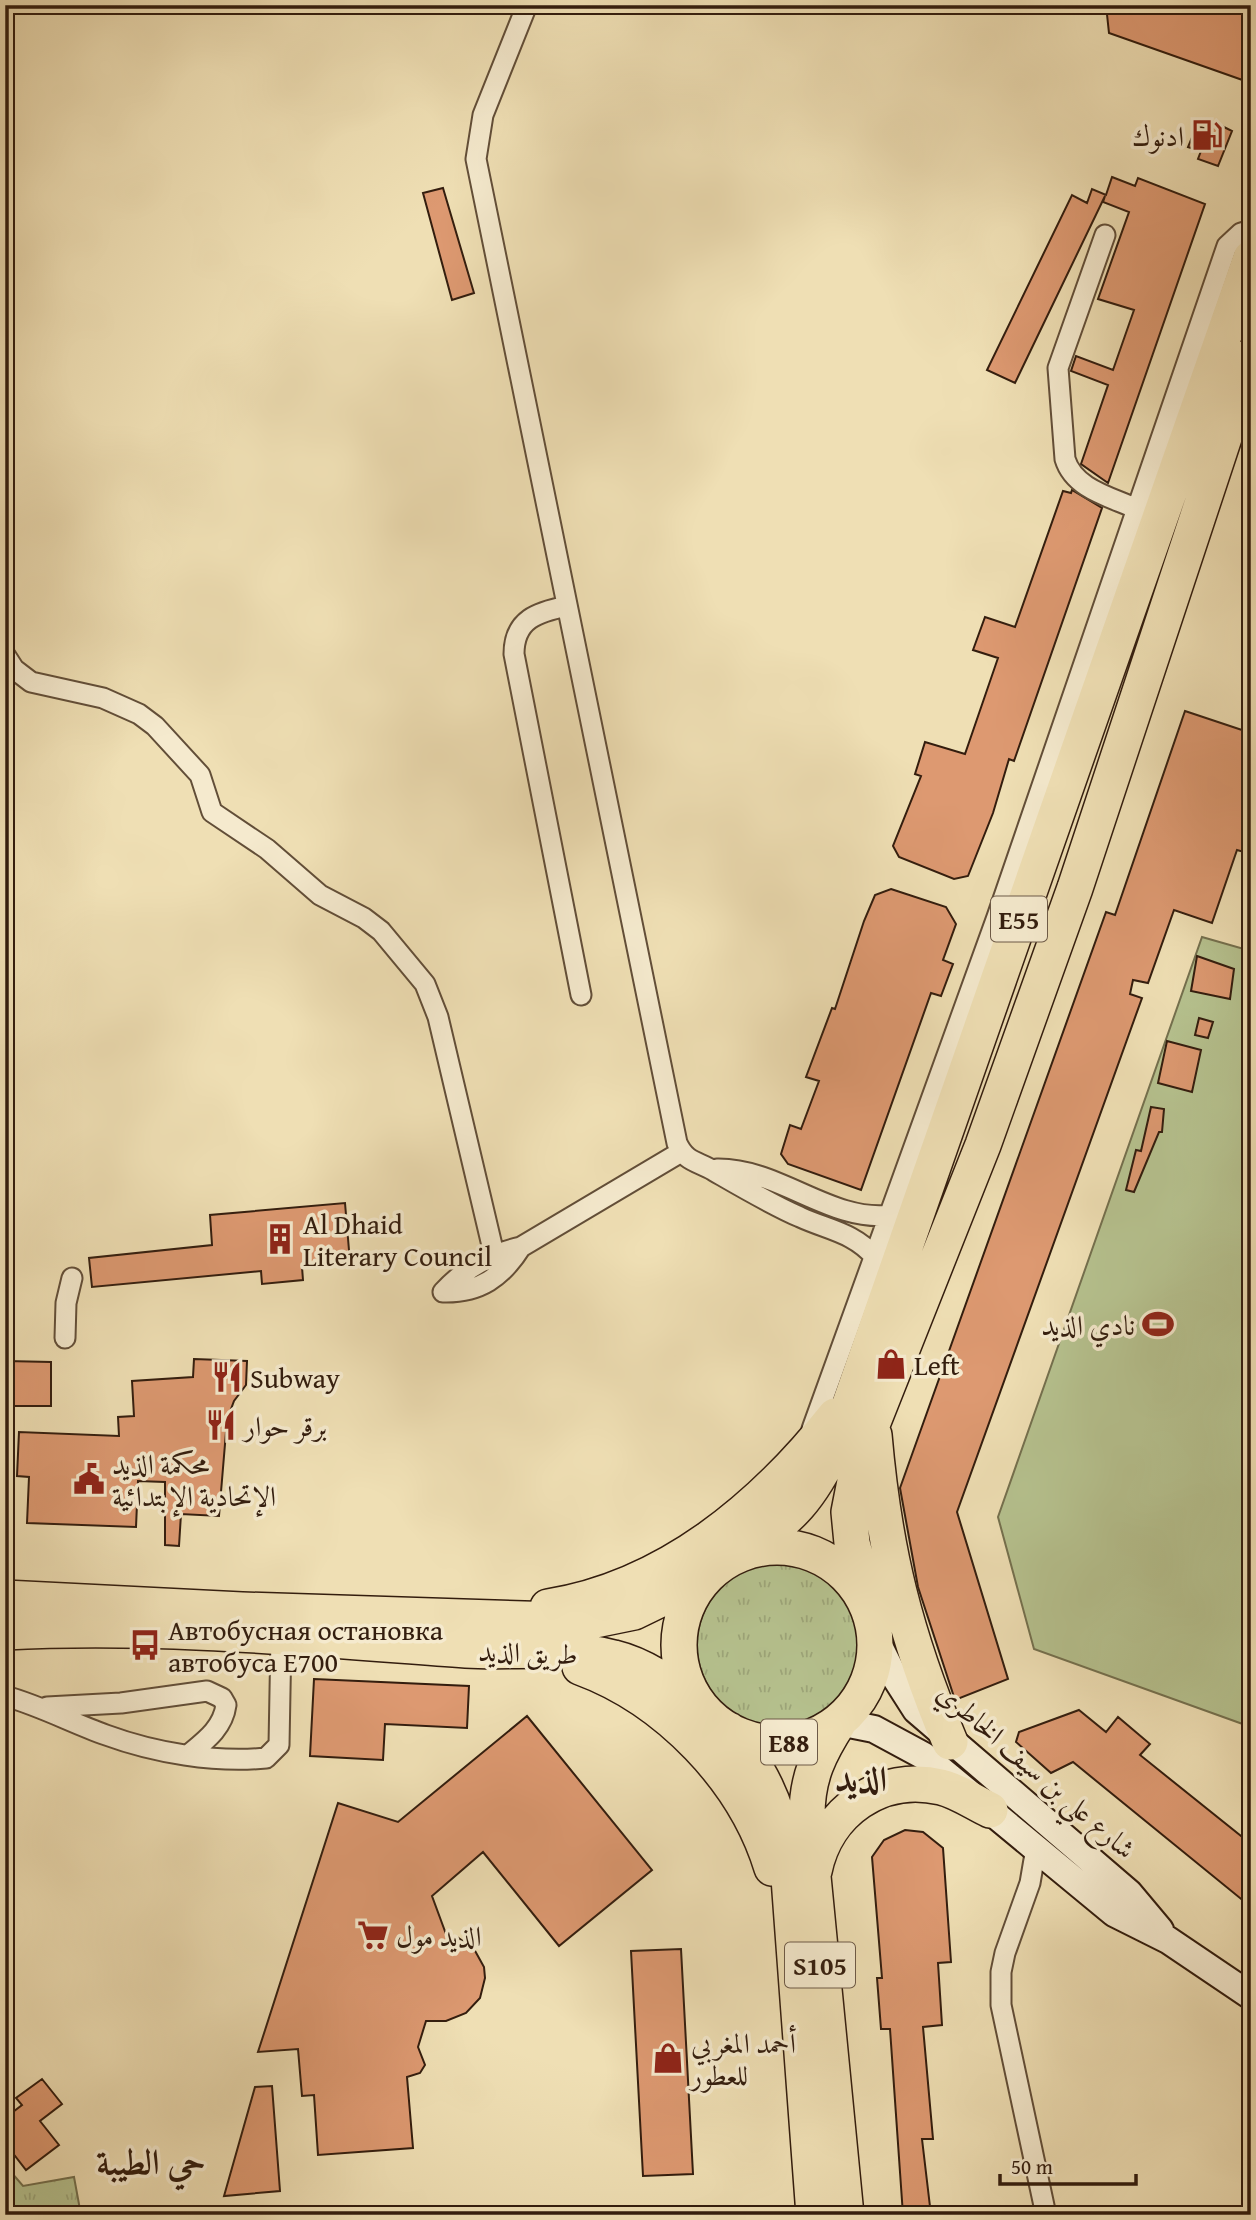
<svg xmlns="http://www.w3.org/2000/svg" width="1256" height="2220" font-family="'Gentium Book Plus',Amiri,serif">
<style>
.grass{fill:url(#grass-tufts);stroke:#74704e;stroke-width:2}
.pitch{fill:#b6c28f;stroke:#74704e;stroke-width:2}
.building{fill:#dd9971;stroke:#331d0e;stroke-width:2}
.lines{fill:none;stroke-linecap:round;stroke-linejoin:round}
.street-casing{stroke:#624e38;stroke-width:23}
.secondary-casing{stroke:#331d0e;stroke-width:30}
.highway-casing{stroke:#331d0e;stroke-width:38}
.street{stroke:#f5eace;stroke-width:19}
.secondary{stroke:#f5eace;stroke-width:26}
.highway{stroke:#efdfb4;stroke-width:35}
.labels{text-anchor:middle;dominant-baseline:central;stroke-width:7;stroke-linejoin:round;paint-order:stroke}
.shield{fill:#f5eace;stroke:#6d5a48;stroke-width:2}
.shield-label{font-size:26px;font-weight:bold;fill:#331d0e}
.poi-label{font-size:28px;fill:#331d0e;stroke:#f5eace;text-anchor:start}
.street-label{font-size:28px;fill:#331d0e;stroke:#f5eace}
.district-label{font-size:35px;font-weight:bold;fill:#331d0e;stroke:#f5eace}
</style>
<defs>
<pattern id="grass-tufts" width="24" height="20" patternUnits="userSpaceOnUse" patternTransform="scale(1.75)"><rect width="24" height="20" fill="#b6c28f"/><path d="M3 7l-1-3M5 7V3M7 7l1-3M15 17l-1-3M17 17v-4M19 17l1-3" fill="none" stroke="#9da67a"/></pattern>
</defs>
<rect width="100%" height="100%" fill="#efdfb4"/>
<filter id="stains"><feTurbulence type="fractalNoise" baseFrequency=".00286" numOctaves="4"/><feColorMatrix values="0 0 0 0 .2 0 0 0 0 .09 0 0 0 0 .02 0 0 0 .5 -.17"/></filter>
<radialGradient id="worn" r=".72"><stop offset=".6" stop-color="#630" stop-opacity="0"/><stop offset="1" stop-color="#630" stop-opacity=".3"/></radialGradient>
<path class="grass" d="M697 1645a82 82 0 1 1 164 0a82 82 0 1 1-164 0Z
M 5,2165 L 23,2186 L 74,2177 L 81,2215 L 31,2215 L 30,2212 L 5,2215 Z"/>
<path class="pitch" d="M 1202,937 L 1251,951 L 1251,1727 L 1034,1649 L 998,1517 Z"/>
<path class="building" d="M 1106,5 L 1251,5 L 1251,83 L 1109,33 Z
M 1212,121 L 1232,131 L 1218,166 L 1198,159 L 1201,151 L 1188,147 L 1197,125 L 1208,130 Z
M 1112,177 L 1135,186 L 1138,178 L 1205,204 L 1108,483 L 1081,464 L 1108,385 L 1071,371 L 1076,356 L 1113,370 L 1134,310 L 1098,299 L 1129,212 L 1103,202 L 1105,196 L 1015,383 L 987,370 L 1072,195 L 1087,203 L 1092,189 L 1106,195 Z
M 443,188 L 474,293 L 452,300 L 423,193 Z
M 1072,490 L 1102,508 L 1014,761 L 1009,759 L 993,813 L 968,876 L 954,879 L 899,857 L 893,846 L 921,776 L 915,774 L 925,742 L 965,754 L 998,658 L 973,650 L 985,617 L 1015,627 L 1063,491 L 1071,493 Z
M 1185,711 L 1251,733 L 1251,854 L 1237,850 L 1212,923 L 1174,910 L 1148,983 L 1133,980 L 1130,994 L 1142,998 L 957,1512 L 1008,1679 L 955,1700 L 918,1587 L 900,1488 L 1106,912 L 1115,915 Z
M 891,889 L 946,907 L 956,924 L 943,960 L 953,964 L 941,996 L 931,993 L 861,1190 L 788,1164 L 781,1154 L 790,1125 L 801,1129 L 819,1081 L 806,1077 L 832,1008 L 835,1009 L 864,921 L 875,895 Z
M 1197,956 L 1234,969 L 1230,999 L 1191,991 Z
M 1199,1018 L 1213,1022 L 1208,1038 L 1195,1035 Z
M 1167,1041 L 1201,1050 L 1192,1092 L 1158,1083 Z
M 1151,1107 L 1164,1109 L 1162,1132 L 1159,1132 L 1134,1192 L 1126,1190 L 1136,1150 L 1141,1151 Z
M 345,1203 L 350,1262 L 302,1267 L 303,1280 L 262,1284 L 261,1271 L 92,1287 L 89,1258 L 212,1245 L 210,1215 Z
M 194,1359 L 247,1361 L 246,1385 L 234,1401 L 227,1420 L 219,1516 L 181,1514 L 179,1546 L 165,1545 L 165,1482 L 138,1481 L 136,1527 L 27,1523 L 29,1477 L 17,1476 L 19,1432 L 119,1436 L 118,1417 L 134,1416 L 132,1381 L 193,1377 Z
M 6,1361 L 51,1362 L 51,1406 L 6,1406 Z
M 314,1679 L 469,1686 L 467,1728 L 385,1724 L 383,1760 L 310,1756 Z
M 1079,1710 L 1106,1732 L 1118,1717 L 1150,1744 L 1140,1755 L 1251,1844 L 1251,1907 L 1073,1762 L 1051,1773 L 1016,1742 L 1019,1732 Z
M 527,1716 L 652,1870 L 559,1946 L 483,1852 L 432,1896 L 446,1934 L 457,1937 L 474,1949 L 484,1967 L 485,1978 L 480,1998 L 466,2013 L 446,2021 L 426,2021 L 418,2047 L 425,2065 L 420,2073 L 407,2077 L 413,2148 L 318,2155 L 314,2095 L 302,2096 L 298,2049 L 258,2052 L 338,1803 L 398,1822 Z
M 905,1830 L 923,1832 L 943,1848 L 951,1962 L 938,1963 L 942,2025 L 923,2027 L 933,2139 L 922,2139 L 931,2215 L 903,2215 L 890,2029 L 881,2029 L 877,1978 L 882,1978 L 872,1857 L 884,1840 Z
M 681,1949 L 693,2174 L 643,2176 L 631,1951 Z
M 42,2079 L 62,2104 L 40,2121 L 59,2145 L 26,2170 L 5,2143 L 5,2118 L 22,2105 L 16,2098 Z
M 272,2086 L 280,2191 L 224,2196 L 255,2087 Z"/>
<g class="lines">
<defs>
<path id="street" d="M 527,5 L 483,115 L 476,159 L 677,1143 C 686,1163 698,1161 714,1171 C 740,1186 772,1205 800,1217 C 828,1230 853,1232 875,1257
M 1105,235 L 1058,368 L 1065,459 C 1074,489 1111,497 1137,509
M 567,606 C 538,612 514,619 514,654 L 581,995
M 5,655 L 14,669 L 31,682 L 103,698 L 139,714 L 155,726 L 200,775 L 212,812 L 267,849 L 320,895 L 364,918 L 381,931 L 425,984 L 438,1017 L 494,1254
M 717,1169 C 779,1168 831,1223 891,1215
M 443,1292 C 465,1268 490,1254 521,1247 L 681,1152
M 443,1292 C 480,1293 502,1277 521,1247
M 65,1338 L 66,1303 L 72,1278
M 812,1429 L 997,917 L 1227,246 L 1241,233 L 1251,230
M 5,1696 C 41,1706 72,1723 106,1735 C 155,1753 215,1763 266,1758 L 279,1745 L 281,1637
M 47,1707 L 121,1703 L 207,1691 L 222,1698 L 226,1705 C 223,1728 205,1741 188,1755
M 1036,1848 L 1030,1883 L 1005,1953 L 1001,1972 L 1001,2005 L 1046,2215"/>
<path id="secondary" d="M 876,1640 L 893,1674 L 916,1710 L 1129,1893 L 1160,1930
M 839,1722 L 874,1729 L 924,1756 L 1114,1913 L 1168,1940 L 1251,1996"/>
<path id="highway" d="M 874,1435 C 884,1550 905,1635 950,1742
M679 1645a98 98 0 1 1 196 0a98 98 0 1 1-196 0Z
M 743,1552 C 792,1517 810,1499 836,1444 L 1251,258
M 5,1598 L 242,1610 L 590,1621 L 634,1612 L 704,1578
M 548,1607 C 667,1588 763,1507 835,1416
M 872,1617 L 852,1543 L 849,1512 L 856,1476 L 873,1422 L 983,1145 L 1075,888 L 1251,356
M 5,1632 C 159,1624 313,1639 466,1650 C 514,1653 567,1645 614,1658 C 647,1666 675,1688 701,1707
M 580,1667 C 667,1699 745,1779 772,1868
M 839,1722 C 819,1753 807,1777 807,1815 L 846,2215
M 729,1730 C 761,1771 775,1800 787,1851 L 814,2215
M 814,1871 C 826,1811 881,1773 941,1787 C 958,1791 975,1803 990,1810"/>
</defs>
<use href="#street" class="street-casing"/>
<use href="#secondary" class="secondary-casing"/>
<use href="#highway" class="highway-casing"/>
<use href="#street" class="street"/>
<use href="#secondary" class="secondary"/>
<use href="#highway" class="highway"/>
</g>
<defs>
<symbol id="fuel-bare" viewBox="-9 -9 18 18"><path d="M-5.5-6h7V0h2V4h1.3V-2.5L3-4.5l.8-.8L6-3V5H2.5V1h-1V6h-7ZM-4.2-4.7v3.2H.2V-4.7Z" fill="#8f2418" stroke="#f5eace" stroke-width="2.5" paint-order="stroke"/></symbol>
<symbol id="building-bare" viewBox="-9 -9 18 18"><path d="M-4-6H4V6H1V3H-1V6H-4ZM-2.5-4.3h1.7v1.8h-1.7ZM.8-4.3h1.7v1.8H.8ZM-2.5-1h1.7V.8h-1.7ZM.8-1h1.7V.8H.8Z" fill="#8f2418" stroke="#f5eace" stroke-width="2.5" paint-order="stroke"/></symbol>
<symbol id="stadium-bare" viewBox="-9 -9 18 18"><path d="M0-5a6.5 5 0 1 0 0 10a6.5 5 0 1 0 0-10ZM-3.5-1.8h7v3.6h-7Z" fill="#8f2418" stroke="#f5eace" stroke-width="2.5" paint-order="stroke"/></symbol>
<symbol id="shop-bare" viewBox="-9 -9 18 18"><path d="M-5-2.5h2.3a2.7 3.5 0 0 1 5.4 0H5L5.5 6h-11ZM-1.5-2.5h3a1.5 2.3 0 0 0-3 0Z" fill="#8f2418" stroke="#f5eace" stroke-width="2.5" paint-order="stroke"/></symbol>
<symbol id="restaurant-bare" viewBox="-9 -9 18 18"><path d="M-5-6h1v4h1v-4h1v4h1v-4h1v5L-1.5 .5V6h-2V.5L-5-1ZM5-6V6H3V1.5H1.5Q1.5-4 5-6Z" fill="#8f2418" stroke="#f5eace" stroke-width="2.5" paint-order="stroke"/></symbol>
<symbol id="civic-bare" viewBox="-9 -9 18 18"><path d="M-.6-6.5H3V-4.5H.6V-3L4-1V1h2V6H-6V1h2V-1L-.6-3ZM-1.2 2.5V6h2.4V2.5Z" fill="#8f2418" stroke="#f5eace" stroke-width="2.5" paint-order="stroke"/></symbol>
<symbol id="bus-bare" viewBox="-9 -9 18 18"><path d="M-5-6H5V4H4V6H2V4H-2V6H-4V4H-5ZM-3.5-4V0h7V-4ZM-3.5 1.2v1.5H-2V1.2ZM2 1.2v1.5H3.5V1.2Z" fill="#8f2418" stroke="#f5eace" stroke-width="2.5" paint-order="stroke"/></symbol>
<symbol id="supermarket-bare" viewBox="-9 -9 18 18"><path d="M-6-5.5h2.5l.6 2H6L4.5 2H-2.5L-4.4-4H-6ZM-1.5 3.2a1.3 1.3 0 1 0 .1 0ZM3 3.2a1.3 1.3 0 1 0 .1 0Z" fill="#8f2418" stroke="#f5eace" stroke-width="2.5" paint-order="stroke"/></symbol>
</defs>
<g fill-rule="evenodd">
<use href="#fuel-bare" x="1185" y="113" width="44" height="44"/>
<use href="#building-bare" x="258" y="1217" width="44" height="44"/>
<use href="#stadium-bare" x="1136" y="1302" width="44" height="44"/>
<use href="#shop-bare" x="869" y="1342" width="44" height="44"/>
<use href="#restaurant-bare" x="205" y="1355" width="44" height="44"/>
<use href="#restaurant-bare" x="199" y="1403" width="44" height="44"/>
<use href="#civic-bare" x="67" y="1457" width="44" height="44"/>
<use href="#bus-bare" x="123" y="1623" width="44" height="44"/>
<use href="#supermarket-bare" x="351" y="1913" width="44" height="44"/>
<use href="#shop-bare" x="646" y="2036" width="44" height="44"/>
</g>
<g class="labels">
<g class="shield">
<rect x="991" y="896.5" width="56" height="45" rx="5"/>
<rect x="761" y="1719.5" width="56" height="45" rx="5"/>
<rect x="785" y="1942.5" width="70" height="45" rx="5"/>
</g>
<g class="shield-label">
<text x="1019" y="919">E55</text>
<text x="789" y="1742">E88</text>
<text x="820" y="1965">S105</text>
</g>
<g class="poi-label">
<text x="1184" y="135" text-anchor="end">ادنوك</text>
<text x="303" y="1223">Al Dhaid<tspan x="303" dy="32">Literary Council</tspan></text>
<text x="1135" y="1324" text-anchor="end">نادي الذيد</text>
<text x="914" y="1364">Left</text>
<text x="250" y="1377">Subway</text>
<text x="244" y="1425">برقر حوار</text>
<text x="112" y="1463">محكمة الذيد<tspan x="112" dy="32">الإتحادية الإبتدائية</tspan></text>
<text x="168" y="1629">Автобусная остановка<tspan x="168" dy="32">автобуса Е700</tspan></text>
<text x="396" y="1935">الذيد مول</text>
<text x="691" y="2042">أحمد المغربي<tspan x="691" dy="32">للعطور</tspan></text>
</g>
<g class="street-label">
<text transform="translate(528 1652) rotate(2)">طريق الذيد</text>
<text transform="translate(1037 1770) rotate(41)">شارع علي بن سيف الخاطري</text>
</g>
<g class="district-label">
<text x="861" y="1778">الذيد</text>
<text x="151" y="2161">حي الطيبة</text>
</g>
</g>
<rect width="1256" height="2220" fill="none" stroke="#efdfb4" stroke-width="28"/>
<rect x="7" y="7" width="1242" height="2206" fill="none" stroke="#331d0e" stroke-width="3.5"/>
<rect x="14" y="14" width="1228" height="2192" fill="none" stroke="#331d0e" stroke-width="2"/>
<path d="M1000 2174v10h136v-10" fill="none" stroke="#331d0e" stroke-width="3.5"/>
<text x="1011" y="2174" font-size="21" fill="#331d0e" stroke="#f5eace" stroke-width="5" paint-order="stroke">50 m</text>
<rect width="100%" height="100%" filter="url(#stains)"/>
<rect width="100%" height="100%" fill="url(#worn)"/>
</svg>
